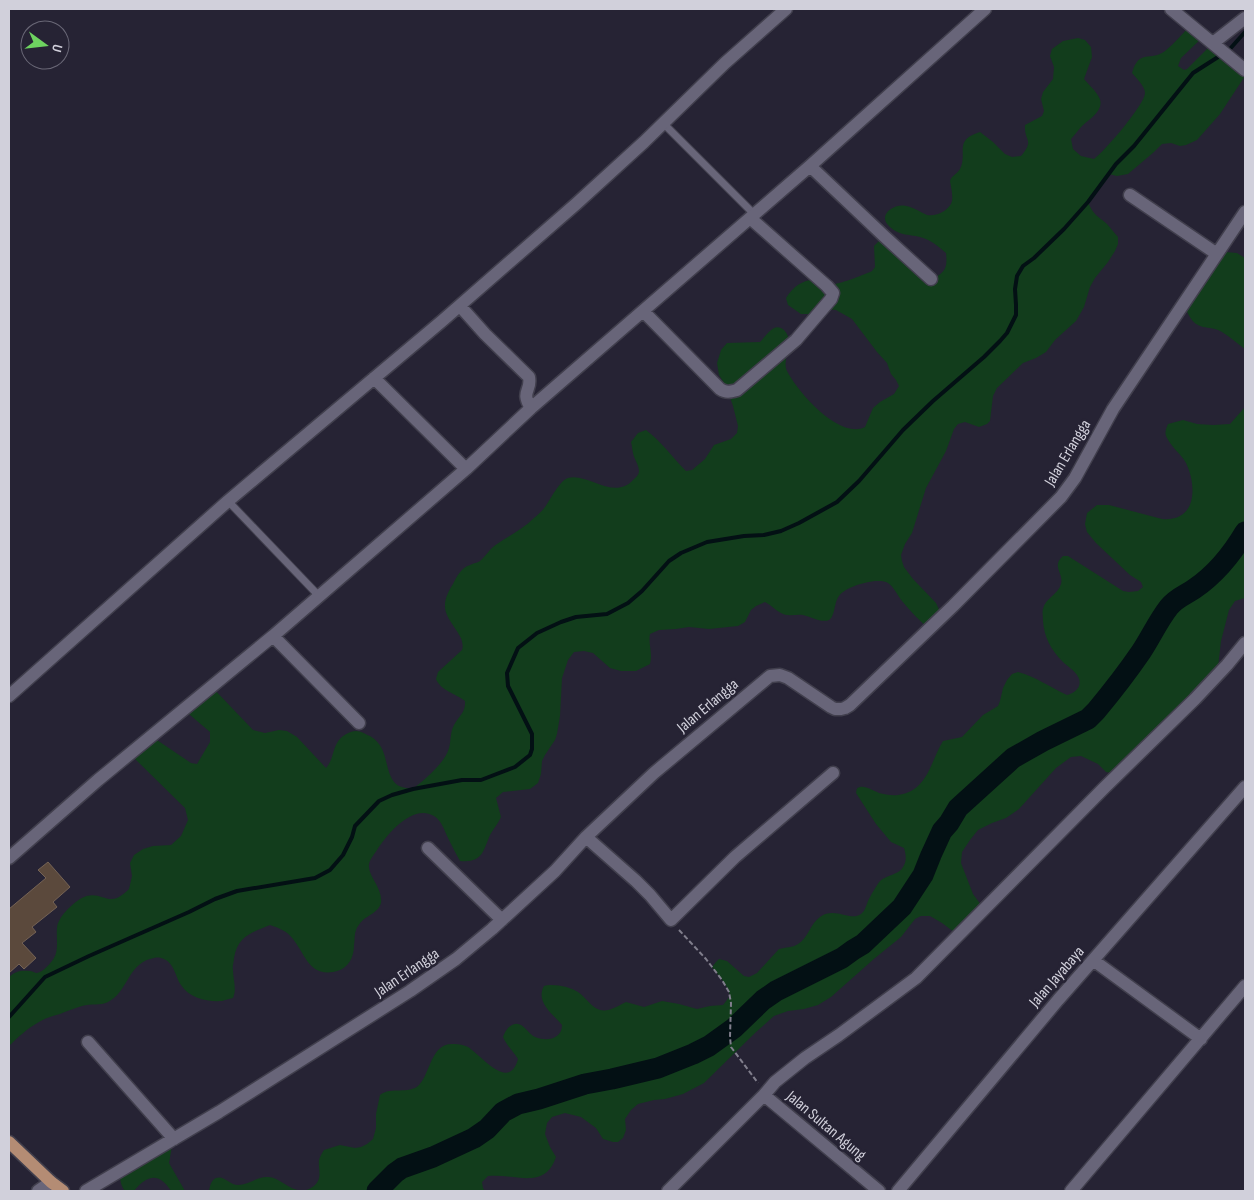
<svg xmlns="http://www.w3.org/2000/svg" width="1254" height="1200" font-family="'Sofia Sans Condensed',sans-serif">
<style>
.green{fill:#123d1c}
.lines{fill:none;stroke-linecap:round;stroke-linejoin:round}
.stream{stroke:#031014;stroke-width:4}
.river{stroke:#031014;stroke-width:21}
.building{fill:#5b493c;stroke:#756355}
.service-casing{stroke:#413f4d;stroke-width:9}
.minor-casing{stroke:#413f4d;stroke-width:15}
.primary-casing{stroke:#413f4d;stroke-width:15}
.path{stroke:#807e8c;stroke-width:2;stroke-dasharray:5 2.5;stroke-linecap:butt}
.service{stroke:#686579;stroke-width:7}
.minor{stroke:#686579;stroke-width:12}
.primary{stroke:#b48c74;stroke-width:12}
.labels{text-anchor:middle;dominant-baseline:central;stroke-width:5;stroke-linejoin:round;paint-order:stroke}
.street-label{font-size:16px;fill:#d1d0db;stroke:#262334}
</style>
<rect width="100%" height="100%" fill="#262334"/>
<path class="green" d="M 1191,25 L 1204,36 L 1181,58 L 1178,66 L 1184,70 L 1187,69 L 1213,43 L 1245,76 L 1220,114 L 1197,140 L 1186,145 L 1180,146 L 1171,143 L 1162,144 L 1154,152 L 1128,174 L 1117,176 L 1109,174 L 1088,202 C 1093,215 1098,216 1107,224 C 1111,228 1114,233 1118,237 L 1118,244 L 1115,251 L 1108,262 L 1095,278 L 1090,287 L 1084,307 L 1076,321 L 1055,340 L 1046,352 L 1036,358 L 1023,363 L 997,388 L 993,396 L 990,421 L 987,424 L 979,427 L 965,422 L 958,424 L 954,429 L 946,451 L 926,488 L 912,533 L 905,544 L 901,555 L 902,561 L 904,567 L 913,579 L 936,603 L 942,616 L 929,629 C 919,620 910,611 902,601 C 898,596 894,587 888,583 C 878,577 846,586 839,596 C 834,602 835,617 829,620 C 822,623 811,617 803,615 C 796,614 787,617 781,613 C 775,610 771,605 765,602 L 756,606 L 751,610 L 745,622 L 738,626 L 709,629 L 689,627 L 676,629 L 659,630 L 650,634 C 648,644 653,653 650,664 L 636,671 L 621,671 L 610,668 L 593,653 L 584,651 L 574,652 L 568,660 L 562,678 L 560,716 L 557,734 L 555,740 L 545,755 L 542,761 L 541,774 L 538,783 L 530,789 L 503,792 L 496,798 L 501,817 C 498,824 493,829 490,835 C 483,851 483,863 460,861 C 456,854 452,846 448,838 C 444,830 442,821 434,816 C 413,803 387,834 377,850 C 374,855 368,861 369,867 C 369,877 383,889 381,903 C 379,912 368,915 362,921 C 360,923 357,927 356,930 C 354,935 355,940 354,945 C 354,959 347,970 333,972 C 309,976 305,954 293,939 C 287,931 279,928 270,925 C 251,933 238,936 234,958 C 234,962 232,966 233,970 C 233,979 237,989 233,998 C 229,999 225,1000 222,1001 C 207,1002 189,998 181,985 C 175,976 174,961 161,958 C 157,957 154,958 150,959 C 128,965 127,993 108,1002 C 100,1006 91,1003 82,1006 C 75,1008 67,1011 60,1014 C 53,1016 45,1018 39,1022 C 28,1028 18,1037 9,1046 L 9,977 C 16,971 20,970 30,971 C 32,971 35,973 37,973 C 43,972 51,963 54,958 C 59,949 56,938 57,928 C 58,917 71,905 80,899 C 97,889 105,903 117,898 C 121,896 126,892 129,889 L 132,876 L 130,863 L 134,855 L 143,849 L 153,846 L 171,845 L 181,836 L 188,820 L 185,808 L 132,756 L 151,736 L 191,763 L 197,764 L 210,742 L 210,732 L 183,709 L 211,686 L 253,730 L 265,733 L 279,730 L 287,731 L 297,737 L 326,768 C 333,760 332,752 337,743 C 340,737 349,731 356,731 C 361,731 365,734 370,736 C 390,748 383,769 395,783 C 400,788 407,788 413,789 C 425,779 445,763 449,748 C 451,741 450,732 454,725 C 459,716 466,712 465,701 C 455,693 441,691 436,679 L 438,672 L 462,650 C 467,635 444,622 445,605 C 445,598 449,590 453,584 C 457,576 461,568 470,565 C 474,563 477,563 480,561 C 486,556 490,548 497,544 C 509,536 523,529 534,518 C 538,515 542,511 545,507 C 551,499 559,481 568,478 C 587,472 614,501 633,480 C 636,477 639,475 639,471 C 639,465 634,459 633,453 C 632,449 632,445 631,442 L 638,433 L 646,430 C 661,441 673,458 686,471 L 692,470 L 705,459 L 714,445 L 731,439 L 737,433 L 738,426 L 733,406 L 726,386 L 719,375 L 717,363 L 721,350 L 727,343 L 760,342 C 766,336 774,321 784,330 C 796,342 781,358 787,371 C 797,391 839,440 865,427 L 873,408 L 880,402 L 894,394 L 899,386 L 896,380 L 891,374 L 887,363 L 877,352 L 852,319 L 836,310 L 828,309 L 812,314 L 801,314 L 788,305 L 786,298 C 793,286 805,278 819,280 C 824,281 829,283 834,284 C 840,284 866,274 872,271 L 875,267 L 874,246 L 879,241 L 885,237 L 929,281 C 944,273 948,270 946,253 C 938,246 931,240 920,237 C 908,234 898,236 888,225 C 878,214 895,203 906,206 C 913,207 920,212 927,215 C 936,217 950,210 952,201 C 953,195 951,187 950,181 C 952,175 957,174 960,169 C 968,153 953,140 980,132 L 993,142 L 1005,154 L 1012,157 L 1021,156 C 1035,139 1024,142 1025,125 L 1042,116 L 1044,111 L 1041,99 L 1043,92 L 1053,79 L 1054,67 L 1050,56 L 1052,49 L 1063,41 L 1078,38 L 1085,40 L 1091,47 L 1092,57 L 1084,79 C 1088,84 1093,88 1097,94 C 1108,108 1091,118 1082,126 C 1078,130 1075,135 1071,139 L 1073,149 L 1081,156 L 1094,159 C 1105,151 1145,104 1145,93 C 1145,86 1136,78 1132,73 C 1139,48 1151,62 1165,51 C 1175,43 1183,33 1191,25 Z
M 1225,252 L 1237,253 L 1245,258 L 1245,349 C 1238,344 1230,337 1222,332 C 1216,328 1209,328 1203,327 C 1191,324 1187,313 1184,302 Z
M 1245,407 L 1245,598 L 1235,601 L 1229,610 L 1221,641 L 1217,676 L 1118,774 L 1106,772 L 1098,764 L 1081,756 L 1071,757 L 1056,768 L 1019,809 L 1006,818 L 992,823 L 978,830 L 970,840 L 962,852 L 961,863 L 973,894 L 984,909 L 958,935 L 942,923 L 930,916 L 921,916 L 915,919 L 901,937 L 875,958 L 831,997 L 818,1005 L 804,1009 L 788,1011 L 774,1016 L 755,1033 L 704,1083 L 683,1094 L 665,1099 L 654,1100 L 638,1104 L 631,1110 L 625,1119 L 626,1130 L 623,1138 L 618,1142 L 613,1142 L 603,1139 L 596,1128 L 581,1117 L 565,1113 L 552,1117 L 547,1123 L 545,1134 L 550,1147 L 556,1157 C 545,1191 514,1173 488,1176 L 482,1182 L 483,1188 L 485,1191 L 209,1191 C 210,1186 211,1180 216,1178 C 224,1175 230,1185 238,1185 C 248,1185 258,1176 268,1177 C 282,1177 296,1200 314,1186 C 323,1178 318,1170 319,1160 C 320,1156 322,1153 324,1150 L 340,1145 L 355,1148 L 361,1147 L 367,1144 L 373,1139 L 376,1128 L 376,1114 L 380,1095 C 391,1086 409,1095 419,1085 C 431,1072 431,1042 454,1044 C 459,1044 464,1045 468,1047 C 482,1056 509,1092 518,1059 C 513,1051 507,1046 503,1037 C 505,1032 506,1030 509,1027 C 521,1017 526,1032 535,1037 C 547,1042 562,1039 562,1025 C 553,1014 535,1002 544,986 C 553,983 571,987 578,992 C 588,999 594,1013 608,1010 C 614,1009 621,1004 626,1002 L 644,1007 L 662,1001 L 679,1004 L 697,1009 L 710,1006 L 723,1005 L 730,996 C 728,985 719,976 712,967 L 716,962 L 719,959 L 727,961 L 744,976 L 749,977 L 757,973 L 779,949 C 786,947 792,948 798,944 C 808,938 810,924 820,917 C 835,906 850,922 861,914 C 865,911 866,906 868,901 C 871,895 876,886 880,881 C 886,875 899,875 903,867 C 907,861 906,855 904,848 L 891,842 L 876,824 L 856,793 C 857,789 856,788 860,787 C 866,786 874,791 879,793 C 884,794 892,796 898,795 C 928,791 930,762 943,741 L 962,737 L 983,715 L 998,706 L 1000,701 L 1003,688 L 1007,680 L 1012,674 L 1018,672 C 1036,677 1050,687 1067,695 C 1076,693 1084,685 1077,675 C 1074,670 1067,666 1063,662 C 1051,650 1044,637 1043,621 C 1043,617 1042,612 1043,609 C 1045,598 1058,595 1061,584 C 1064,573 1051,566 1063,556 L 1068,556 L 1123,591 L 1129,592 L 1138,591 L 1143,587 L 1141,582 L 1130,575 L 1096,543 L 1087,532 L 1085,524 L 1087,513 L 1097,505 L 1109,505 L 1162,519 C 1197,522 1197,486 1186,463 C 1181,454 1172,448 1167,438 C 1164,433 1166,429 1168,424 L 1183,420 L 1197,424 L 1213,425 L 1230,424 Z
M 172,1146 L 169,1163 L 185,1191 L 171,1191 C 159,1172 147,1175 134,1191 L 125,1191 C 120,1185 120,1178 120,1171 Z"/>
<g class="lines">
<path class="stream" d="M 9,1017 L 45,977 L 89,956 L 189,912 L 215,899 L 237,891 L 315,878 L 330,870 L 343,855 L 352,837 L 355,826 L 379,801 L 392,795 L 413,789 L 462,780 L 481,780 L 515,767 L 530,755 L 532,749 L 532,734 L 508,686 L 507,673 L 518,648 L 537,633 L 561,622 L 576,617 L 607,614 L 628,603 L 642,591 L 669,561 L 681,553 L 707,542 L 744,536 L 764,535 L 781,531 L 799,523 L 837,502 L 859,481 L 903,430 L 933,401 L 984,357 L 1000,341 L 1007,333 L 1016,315 L 1016,305 L 1015,289 L 1017,276 L 1023,266 L 1034,258 L 1064,229 L 1088,202 L 1116,164 L 1134,146 L 1193,73 L 1229,50 L 1245,32"/>
<path class="river" d="M 377,1191 L 395,1173 L 402,1168 L 433,1157 L 474,1138 L 487,1129 L 503,1112 L 518,1104 L 539,1099 L 585,1084 L 612,1079 L 658,1068 L 693,1054 L 709,1046 L 734,1028 L 763,1000 L 776,991 L 842,958 L 853,950 L 863,944 L 902,907 L 923,875 L 931,855 L 942,831 L 949,823 L 958,808 L 1013,758 L 1043,741 L 1088,719 L 1096,711 C 1111,693 1128,671 1141,652 C 1151,637 1158,621 1169,607 C 1176,598 1185,595 1194,589 C 1216,574 1232,554 1245,532"/>
</g>
<path class="building" d="M 48,862 L 70,887 L 53,902 L 57,907 L 32,927 L 36,932 L 22,943 L 36,958 L 24,969 L 19,964 L 9,973 L 9,909 L 46,878 L 38,870 Z"/>
<g class="lines">
<defs>
<path id="service" d="M 663,123 L 754,214
M 228,501 L 319,596"/>
<path id="minor" d="M 1171,9 L 1245,70
M 1213,43 L 1245,18
M 810,166 L 885,237 L 931,279
M 1130,195 L 1217,254
M 460,306 L 485,334 L 529,377 C 532,391 520,391 531,408
M 643,311 L 720,389 C 726,393 730,392 737,390 L 796,340 L 831,299 L 833,293 L 827,286 L 750,218
M 374,378 L 466,469
M 273,636 L 359,723
M 9,696 L 228,501 L 442,321 L 576,204 L 644,142 L 725,63 L 786,9
M 586,837 L 636,881 L 650,895 L 671,920 L 735,857 L 833,773
M 428,848 L 502,920
M 9,858 L 98,780 L 273,636 L 466,469 L 531,408 L 810,166 L 985,9
M 1093,960 L 1201,1039
M 88,1042 L 174,1139
M 764,1095 L 775,1082 L 805,1058 L 839,1035 L 916,978 L 1104,788 L 1195,699 L 1227,665 L 1245,643
M 38,1191 L 51,1182
M 86,1191 L 219,1112 L 410,991 L 456,959 L 492,929 L 555,871 L 586,837 L 654,773 L 770,676 L 780,675 L 788,678 L 831,707 L 835,709 L 841,709 L 845,708 L 850,705 L 953,606 L 1061,497 L 1075,478 L 1113,409 L 1245,212
M 668,1191 L 764,1095 L 879,1191
M 898,1191 L 1058,1000 L 1245,787
M 1071,1191 L 1245,986"/>
<path id="primary" d="M 9,1142 L 51,1182 L 63,1191"/>
</defs>
<use href="#service" class="service-casing"/>
<use href="#minor" class="minor-casing"/>
<use href="#primary" class="primary-casing"/>
<path class="path" d="M 679,930 L 706,959 L 722,980 L 729,992 L 731,1003 L 730,1037 L 731,1047 L 758,1083"/>
<use href="#service" class="service"/>
<use href="#minor" class="minor"/>
<use href="#primary" class="primary"/>
</g>
<g class="labels">
<g class="street-label">
<text transform="translate(1068 453) rotate(-59)">Jalan Erlangga</text>
<text transform="translate(708 706) rotate(-40)">Jalan Erlangga</text>
<text transform="translate(407 973) rotate(-34)">Jalan Erlangga</text>
<text transform="translate(1057 977) rotate(-49)">Jalan Jayabaya</text>
<text transform="translate(826 1126) rotate(40)">Jalan Sultan Agung</text>
</g>
</g>
<rect width="1254" height="1200" fill="none" stroke="#d1d0db" stroke-width="20"/>
<g transform="translate(45 45) rotate(105)"><circle r="24" fill="#262334" stroke="#6a6877"/>
<path d="M0-4L9 19L0 12L-9 19Z" fill="#6ed360"/>
<text y="-8" font-size="14" font-weight="bold" text-anchor="middle" fill="#d1d0db">U</text>
</g>
</svg>
